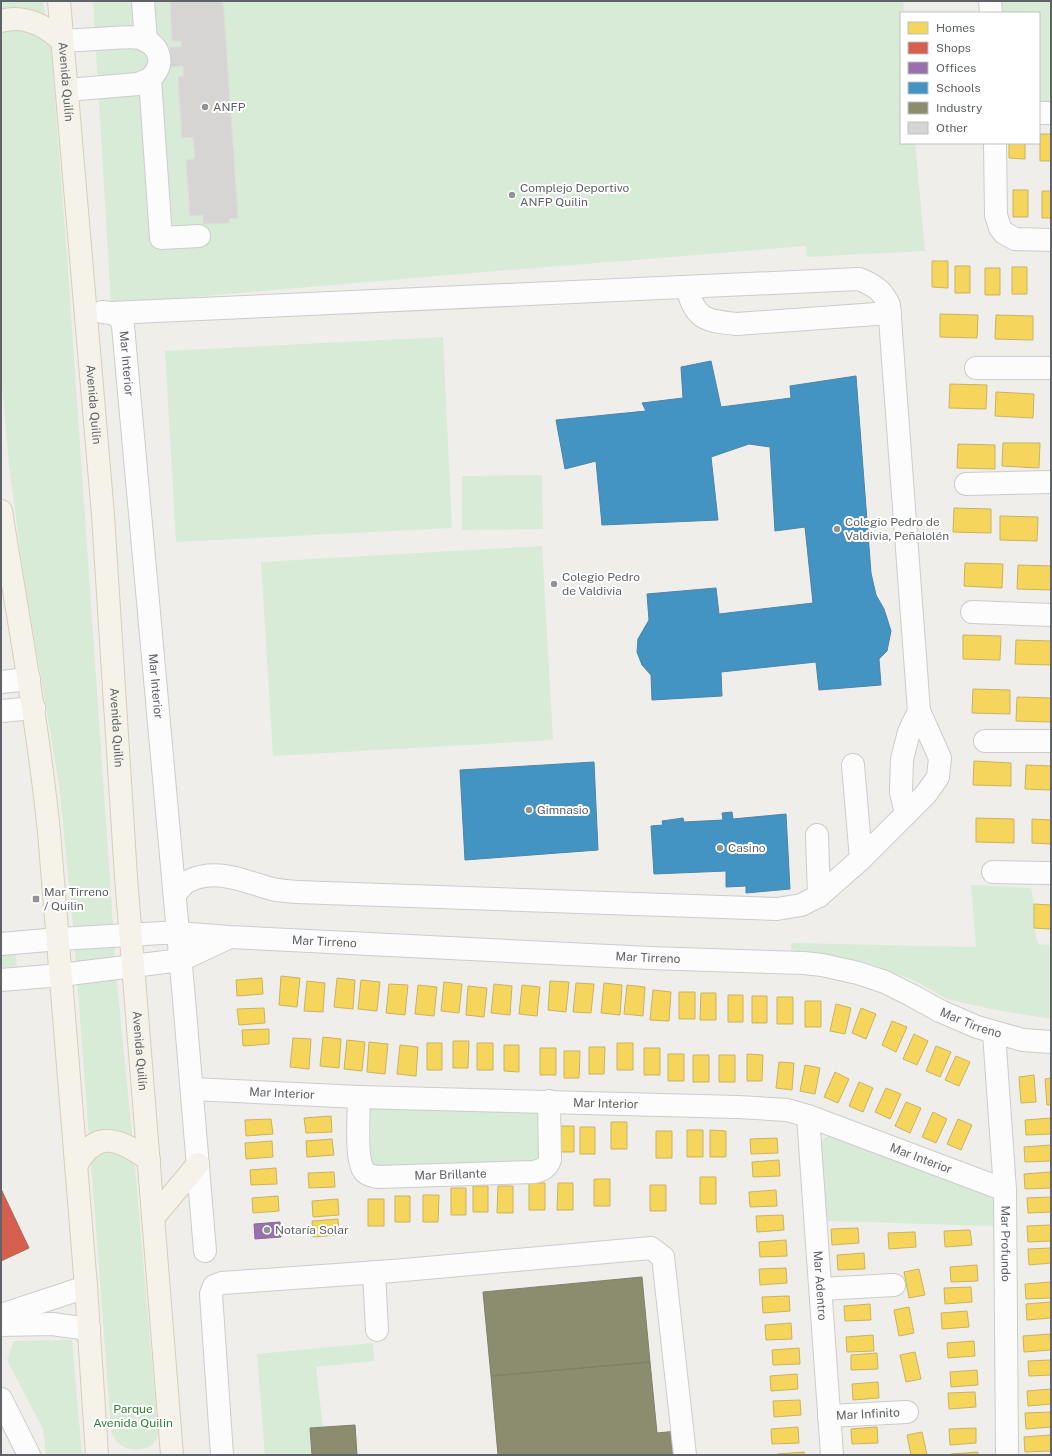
<svg xmlns="http://www.w3.org/2000/svg" width="1052" height="1456" font-family="'Public Sans',sans-serif">
<style>
.green{fill:#d8ebd6}
.homes{fill:#f6d55c;stroke:#c9b360}
.shops{fill:#d6604d;stroke:#b26155}
.offices{fill:#9970ab;stroke:#886c97}
.schools{fill:#4393c3;stroke:#4b85a8}
.industry{fill:#8c8c6e;stroke:#7e806c}
.building{fill:#d6d5d3;stroke:#deddd9}
.lines{fill:none;stroke-linecap:round;stroke-linejoin:round}
.minor-casing{stroke:#cbcccc;stroke-width:24}
.major-casing{stroke:#d7ceb8;stroke-width:24}
.minor{stroke:#fdfcfc;stroke-width:22}
.major{stroke:#f4f2e9;stroke-width:22}
.poi-dot{fill:#919496;stroke:#fff;stroke-width:1.5}
.labels{text-anchor:middle;dominant-baseline:central;stroke-width:4;stroke-linejoin:round;paint-order:stroke}
.street-label{font-size:12px;fill:#5f6368;stroke:#fff}
.poi-label{font-size:12px;fill:#5f6368;stroke:#fff;text-anchor:start}
.park-label{font-size:12px;fill:#348238;stroke:#fff}
</style>
<rect width="100%" height="100%" fill="#efeeea"/>
<path class="green" d="M 1,1 L 43,1 L 51,48 L 68,270 L 117,983 L 132,1134 L 130,1137 L 89,1138 L 73,925 L 59,784 L 23,571 L 9,465 L 1,373 Z
M 93,1 L 903,1 L 904,13 L 901,13 L 901,143 L 915,143 L 925,251 L 807,257 L 806,246 L 473,273 L 111,304 Z
M 1001,1 L 1051,1 L 1051,107 L 1039,107 L 1039,13 L 1002,13 Z
M 443,337 L 452,528 L 176,542 L 165,351 Z
M 542,475 L 543,529 L 462,530 L 462,476 Z
M 542,546 L 553,740 L 273,756 L 261,562 Z
M 971,885 L 1031,888 L 1034,904 L 1034,928 L 1038,944 L 1051,945 L 1051,1019 L 991,1009 L 947,999 L 915,981 L 869,963 L 791,950 L 791,943 L 976,947 Z
M 15,952 L 17,966 L 1,968 L 1,954 Z
M 369,1105 L 535,1111 L 539,1117 L 543,1156 L 538,1163 L 382,1171 L 369,1163 Z
M 833,1134 L 990,1194 L 994,1201 L 994,1226 L 825,1221 L 820,1148 L 824,1138 Z
M 111,1148 L 133,1161 L 135,1167 L 158,1432 C 157,1456 115,1456 111,1429 L 91,1161 L 96,1155 Z
M 72,1340 L 82,1455 L 46,1455 L 43,1429 L 7,1360 L 14,1341 Z
M 373,1343 L 374,1361 L 316,1367 L 323,1427 L 310,1429 L 312,1455 L 265,1455 L 257,1354 Z"/>
<path class="homes" d="M 1040,134 L 1051,134 L 1051,161 L 1040,161 Z
M 1009,143 L 1025,143 L 1025,159 L 1009,158 Z
M 1013,190 L 1028,190 L 1028,217 L 1013,217 Z
M 1042,191 L 1051,191 L 1051,218 L 1042,218 Z
M 932,261 L 948,261 L 948,288 L 932,287 Z
M 955,266 L 970,266 L 970,293 L 955,293 Z
M 1012,267 L 1027,267 L 1027,294 L 1012,294 Z
M 985,268 L 1000,268 L 1000,295 L 985,295 Z
M 940,314 L 978,315 L 977,338 L 940,337 Z
M 996,315 L 1033,316 L 1033,340 L 995,339 Z
M 950,384 L 987,385 L 986,409 L 949,408 Z
M 996,392 L 1034,394 L 1033,418 L 995,416 Z
M 1003,443 L 1040,443 L 1039,468 L 1002,466 Z
M 958,444 L 995,445 L 995,469 L 957,468 Z
M 954,508 L 991,509 L 991,533 L 953,532 Z
M 1000,516 L 1038,517 L 1037,541 L 1000,540 Z
M 965,563 L 1003,564 L 1002,588 L 964,586 Z
M 1018,565 L 1051,566 L 1051,590 L 1017,589 Z
M 963,635 L 1001,636 L 1000,660 L 963,659 Z
M 1016,640 L 1051,641 L 1051,665 L 1015,664 Z
M 973,689 L 1010,690 L 1010,714 L 972,713 Z
M 1017,697 L 1051,698 L 1051,722 L 1016,721 Z
M 974,761 L 1011,763 L 1011,786 L 973,785 Z
M 1026,765 L 1051,766 L 1051,790 L 1025,789 Z
M 976,818 L 1014,819 L 1014,843 L 976,842 Z
M 1032,819 L 1051,820 L 1051,844 L 1032,843 Z
M 1034,904 L 1051,905 L 1051,929 L 1034,928 Z
M 281,976 L 300,978 L 297,1007 L 279,1005 Z
M 262,978 L 263,994 L 237,996 L 236,980 Z
M 337,978 L 355,980 L 353,1009 L 334,1007 Z
M 361,980 L 380,982 L 377,1011 L 358,1009 Z
M 307,981 L 325,983 L 323,1012 L 304,1011 Z
M 550,981 L 569,982 L 566,1012 L 548,1010 Z
M 444,982 L 462,984 L 459,1013 L 441,1011 Z
M 576,983 L 594,984 L 591,1013 L 573,1012 Z
M 604,983 L 622,985 L 620,1015 L 601,1013 Z
M 389,984 L 408,985 L 405,1015 L 386,1013 Z
M 494,984 L 512,986 L 510,1015 L 491,1013 Z
M 418,985 L 437,987 L 434,1016 L 415,1014 Z
M 522,985 L 540,987 L 537,1016 L 519,1014 Z
M 627,985 L 645,987 L 643,1016 L 624,1014 Z
M 468,986 L 487,988 L 484,1017 L 466,1015 Z
M 653,990 L 671,992 L 669,1021 L 650,1020 Z
M 679,992 L 695,992 L 695,1019 L 679,1019 Z
M 701,993 L 716,993 L 716,1020 L 700,1020 Z
M 728,995 L 743,995 L 743,1022 L 728,1022 Z
M 752,996 L 767,996 L 767,1023 L 752,1023 Z
M 777,997 L 793,997 L 793,1024 L 777,1024 Z
M 805,1001 L 821,1001 L 821,1027 L 805,1027 Z
M 836,1004 L 851,1008 L 845,1034 L 830,1031 Z
M 264,1008 L 265,1023 L 239,1025 L 237,1009 Z
M 861,1008 L 876,1014 L 866,1039 L 852,1033 Z
M 892,1021 L 907,1027 L 896,1052 L 882,1045 Z
M 269,1029 L 269,1044 L 243,1046 L 242,1030 Z
M 914,1034 L 928,1041 L 917,1065 L 903,1059 Z
M 323,1037 L 341,1039 L 339,1068 L 320,1066 Z
M 293,1038 L 311,1039 L 309,1069 L 290,1067 Z
M 347,1040 L 365,1042 L 362,1071 L 344,1069 Z
M 453,1041 L 469,1041 L 468,1068 L 453,1068 Z
M 369,1042 L 388,1044 L 385,1074 L 367,1072 Z
M 427,1043 L 442,1043 L 442,1070 L 427,1070 Z
M 477,1043 L 493,1043 L 493,1070 L 477,1070 Z
M 617,1043 L 633,1043 L 633,1070 L 617,1070 Z
M 400,1045 L 418,1047 L 416,1076 L 397,1074 Z
M 504,1045 L 519,1045 L 519,1072 L 504,1071 Z
M 936,1046 L 951,1052 L 940,1077 L 926,1071 Z
M 589,1047 L 605,1047 L 604,1074 L 589,1074 Z
M 540,1048 L 556,1048 L 556,1075 L 540,1075 Z
M 644,1048 L 660,1048 L 660,1075 L 644,1075 Z
M 564,1051 L 580,1051 L 579,1078 L 564,1078 Z
M 668,1054 L 684,1054 L 684,1081 L 668,1081 Z
M 747,1054 L 763,1055 L 762,1081 L 747,1081 Z
M 693,1055 L 709,1055 L 709,1082 L 693,1082 Z
M 719,1055 L 735,1055 L 735,1082 L 719,1082 Z
M 956,1056 L 970,1062 L 959,1086 L 945,1080 Z
M 779,1062 L 794,1063 L 792,1090 L 776,1088 Z
M 805,1065 L 820,1068 L 815,1094 L 800,1091 Z
M 835,1072 L 849,1079 L 838,1103 L 824,1097 Z
M 1034,1075 L 1036,1102 L 1021,1103 L 1019,1077 Z
M 1051,1078 L 1051,1105 L 1047,1105 L 1045,1079 Z
M 859,1082 L 873,1088 L 863,1112 L 849,1106 Z
M 886,1088 L 901,1094 L 890,1119 L 875,1112 Z
M 906,1102 L 921,1108 L 910,1133 L 895,1126 Z
M 933,1112 L 947,1119 L 936,1143 L 922,1137 Z
M 331,1116 L 332,1132 L 306,1133 L 304,1118 Z
M 1051,1118 L 1051,1134 L 1026,1135 L 1025,1120 Z
M 271,1119 L 273,1134 L 246,1136 L 245,1120 Z
M 958,1119 L 972,1125 L 961,1150 L 947,1144 Z
M 611,1122 L 627,1122 L 627,1149 L 611,1149 Z
M 559,1126 L 574,1126 L 574,1152 L 559,1152 Z
M 580,1127 L 595,1127 L 595,1154 L 580,1154 Z
M 687,1130 L 703,1130 L 703,1157 L 687,1157 Z
M 710,1130 L 726,1131 L 726,1157 L 710,1157 Z
M 656,1131 L 672,1131 L 672,1158 L 656,1158 Z
M 777,1138 L 778,1153 L 751,1154 L 750,1139 Z
M 332,1139 L 334,1155 L 307,1157 L 306,1141 Z
M 272,1141 L 273,1157 L 246,1159 L 245,1143 Z
M 1051,1145 L 1051,1161 L 1025,1162 L 1024,1147 Z
M 779,1160 L 780,1176 L 753,1177 L 752,1162 Z
M 276,1168 L 277,1184 L 251,1185 L 250,1170 Z
M 334,1172 L 335,1187 L 309,1188 L 308,1173 Z
M 1051,1172 L 1051,1188 L 1025,1189 L 1024,1174 Z
M 700,1177 L 716,1177 L 716,1204 L 700,1204 Z
M 594,1179 L 610,1179 L 610,1206 L 594,1206 Z
M 529,1183 L 545,1183 L 545,1210 L 529,1210 Z
M 558,1183 L 573,1183 L 573,1210 L 557,1210 Z
M 650,1185 L 666,1185 L 666,1211 L 650,1211 Z
M 473,1186 L 488,1186 L 488,1212 L 473,1212 Z
M 498,1186 L 513,1186 L 513,1213 L 497,1213 Z
M 451,1188 L 466,1188 L 466,1215 L 451,1215 Z
M 776,1190 L 777,1206 L 750,1207 L 749,1192 Z
M 423,1195 L 439,1195 L 438,1222 L 423,1222 Z
M 278,1196 L 279,1211 L 253,1213 L 252,1198 Z
M 395,1196 L 410,1196 L 410,1222 L 395,1222 Z
M 1051,1197 L 1051,1212 L 1028,1213 L 1027,1198 Z
M 338,1199 L 339,1215 L 313,1217 L 312,1201 Z
M 368,1199 L 384,1199 L 384,1226 L 368,1226 Z
M 783,1215 L 784,1230 L 757,1232 L 756,1216 Z
M 338,1219 L 339,1235 L 313,1237 L 312,1221 Z
M 1051,1225 L 1051,1241 L 1028,1242 L 1027,1226 Z
M 858,1228 L 859,1243 L 832,1245 L 831,1229 Z
M 970,1230 L 972,1245 L 945,1247 L 944,1231 Z
M 915,1232 L 916,1247 L 889,1249 L 888,1233 Z
M 786,1240 L 787,1256 L 760,1257 L 759,1242 Z
M 1051,1248 L 1051,1263 L 1029,1265 L 1028,1249 Z
M 864,1253 L 865,1269 L 838,1270 L 837,1255 Z
M 977,1265 L 978,1281 L 951,1282 L 950,1267 Z
M 786,1268 L 787,1283 L 760,1285 L 759,1269 Z
M 919,1269 L 925,1295 L 909,1298 L 904,1272 Z
M 1051,1282 L 1051,1298 L 1026,1299 L 1025,1284 Z
M 971,1287 L 972,1302 L 945,1304 L 944,1288 Z
M 789,1296 L 790,1311 L 763,1313 L 762,1297 Z
M 1051,1302 L 1051,1318 L 1027,1320 L 1026,1304 Z
M 870,1304 L 871,1320 L 845,1321 L 844,1306 Z
M 909,1307 L 914,1333 L 899,1336 L 894,1310 Z
M 967,1311 L 969,1327 L 942,1329 L 941,1313 Z
M 791,1323 L 792,1339 L 766,1340 L 765,1325 Z
M 1050,1334 L 1051,1350 L 1024,1352 L 1023,1336 Z
M 873,1335 L 874,1351 L 847,1352 L 846,1337 Z
M 974,1341 L 975,1356 L 948,1358 L 947,1343 Z
M 799,1348 L 800,1364 L 773,1365 L 772,1350 Z
M 915,1352 L 921,1379 L 906,1382 L 900,1355 Z
M 877,1353 L 878,1369 L 851,1370 L 851,1355 Z
M 1051,1360 L 1051,1375 L 1029,1376 L 1028,1361 Z
M 977,1370 L 978,1385 L 951,1387 L 950,1372 Z
M 797,1374 L 798,1389 L 771,1391 L 770,1376 Z
M 878,1382 L 879,1398 L 853,1400 L 852,1384 Z
M 1051,1389 L 1051,1404 L 1028,1406 L 1027,1391 Z
M 975,1392 L 976,1407 L 949,1409 L 948,1393 Z
M 800,1400 L 801,1415 L 774,1417 L 773,1401 Z
M 1051,1412 L 1051,1427 L 1026,1429 L 1025,1413 Z
M 798,1427 L 799,1443 L 772,1444 L 771,1429 Z
M 877,1427 L 878,1443 L 852,1444 L 851,1429 Z
M 976,1428 L 976,1443 L 950,1445 L 949,1429 Z
M 922,1432 L 927,1455 L 911,1455 L 907,1435 Z
M 1051,1435 L 1051,1451 L 1025,1452 L 1024,1437 Z
M 804,1452 L 804,1455 L 777,1455 L 777,1454 Z
M 978,1452 L 978,1455 L 951,1455 L 951,1454 Z"/>
<path class="shops" d="M 1,1189 L 29,1248 L 1,1261 Z"/>
<path class="offices" d="M 280,1222 L 281,1237 L 255,1239 L 254,1224 Z"/>
<path class="schools" d="M 711,361 L 721,407 L 791,398 L 790,386 L 856,376 L 871,573 L 876,595 L 884,609 L 891,631 L 887,651 L 879,659 L 881,685 L 819,690 L 816,662 L 721,672 L 722,696 L 652,700 L 651,675 L 642,665 L 637,652 L 638,639 L 649,620 L 647,594 L 716,588 L 719,614 L 813,603 L 805,527 L 775,531 L 770,447 L 749,444 L 711,457 L 718,520 L 602,525 L 596,461 L 565,469 L 556,420 L 646,411 L 642,403 L 683,398 L 681,367 Z
M 594,762 L 598,850 L 465,860 L 460,770 Z
M 732,812 L 733,819 L 786,814 L 790,889 L 746,893 L 746,886 L 726,887 L 726,871 L 654,874 L 651,826 L 663,825 L 662,821 L 683,818 L 684,822 L 723,820 L 722,813 Z"/>
<path class="industry" d="M 642,1277 L 650,1362 L 491,1376 L 483,1292 Z
M 650,1362 L 657,1433 L 677,1431 L 680,1455 L 498,1455 L 491,1376 Z
M 355,1425 L 357,1455 L 312,1455 L 310,1428 Z"/>
<path class="building" d="M 170,1 L 223,1 L 238,218 L 229,219 L 229,223 L 203,224 L 203,215 L 190,216 L 186,160 L 195,159 L 193,137 L 182,138 L 178,77 L 184,76 L 183,66 L 171,67 L 170,47 L 182,47 L 181,41 L 172,41 Z"/>
<g class="lines">
<defs>
<g id="minor">
<path d="M 143,1 L 146,41"/>
<path d="M 990,1 L 991,13"/>
<path d="M 62,41 C 79,40 95,39 112,38 C 121,38 131,36 140,38 C 149,41 157,47 159,57 C 161,66 156,73 150,79 L 161,238 L 199,236"/>
<path d="M 67,90 L 138,84 L 150,79"/>
<path d="M 1039,113 L 1051,113"/>
<path d="M 995,143 L 996,215 L 1000,228 L 1004,233 L 1015,239 L 1051,240"/>
<path d="M 687,287 C 695,320 706,321 737,324 L 890,313"/>
<path id="s1" d="M 102,312 L 111,313 L 120,317 L 123,326 L 184,999 L 205,1251"/>
<path d="M 111,313 L 859,279 C 874,285 883,291 889,305 L 919,711 L 940,758 L 938,777 L 926,794 L 861,859 L 819,896 L 801,905 L 777,909 L 297,892 C 289,891 280,891 272,889 C 246,882 218,868 191,880 C 184,882 180,889 175,894"/>
<path d="M 976,368 L 1051,368"/>
<path d="M 966,484 L 1051,482"/>
<path d="M 972,612 L 1051,615"/>
<path d="M 1,682 L 29,679"/>
<path d="M 1,711 L 34,708"/>
<path d="M 985,741 L 1051,741"/>
<path d="M 853,765 L 861,859"/>
<path d="M 906,814 L 901,792 L 902,759 L 909,732 L 919,711"/>
<path d="M 817,835 L 819,896"/>
<path d="M 993,872 L 1051,873"/>
<path id="s2" d="M 1,944 L 59,939 L 162,933 L 178,933 L 229,937 L 650,958 L 804,963 L 822,965 L 858,973 L 885,982 L 911,995 L 940,1011 L 977,1027 L 1023,1040 L 1051,1042"/>
<path d="M 1,980 L 61,975 L 181,960 L 228,938"/>
<path id="s3" d="M 994,1033 L 1005,1190 L 1007,1455"/>
<path id="s4" d="M 192,1089 L 359,1097 L 738,1107 L 787,1110 L 808,1116 L 1005,1190"/>
<path id="s5" d="M 359,1097 C 359,1113 355,1159 364,1171 C 367,1175 373,1176 378,1177 L 534,1172 C 542,1170 547,1168 550,1160 L 549,1101"/>
<path id="s6" d="M 808,1116 L 832,1455"/>
<path d="M 374,1272 L 377,1330"/>
<path d="M 821,1289 L 894,1285"/>
<path d="M 1,1315 L 86,1287"/>
<path d="M 1,1325 L 52,1324 L 89,1329"/>
<path d="M 1,1399 L 29,1455"/>
<path id="s7" d="M 829,1416 L 907,1412"/>
<path d="M 222,1455 L 211,1294 L 214,1286 L 222,1283 L 393,1271 L 651,1248 L 663,1257 L 685,1455"/>
</g>
<g id="major">
<path id="s8" d="M 59,1 L 103,515 L 126,877 L 172,1455"/>
<path d="M 1,21 C 24,14 46,26 62,41"/>
<path d="M 1,511 C 18,618 38,725 49,832 L 86,1287 L 97,1455"/>
<path d="M 76,1166 C 96,1128 120,1139 149,1160"/>
<path d="M 153,1218 L 198,1164"/>
</g>
</defs>
<use href="#minor" class="minor-casing"/>
<use href="#major" class="major-casing"/>
<use href="#minor" class="minor"/>
<use href="#major" class="major"/>
</g>
<g class="poi-dot">
<circle cx="205" cy="107" r="4"/>
<circle cx="512" cy="195" r="4"/>
<circle cx="837" cy="529" r="4"/>
<circle cx="554" cy="584" r="4"/>
<circle cx="529" cy="810" r="4"/>
<circle cx="720" cy="848" r="4"/>
<rect x="32" y="895" width="8" height="8" rx="2"/>
<circle cx="267" cy="1230" r="4"/>
</g>
<g class="labels">
<g class="street-label">
<text stroke="none"><textPath href="#s8" startOffset="81">Avenida Quilín</textPath></text>
<text stroke="none"><textPath href="#s1" startOffset="66">Mar Interior</textPath></text>
<text stroke="none"><textPath href="#s8" startOffset="405">Avenida Quilín</textPath></text>
<text stroke="none"><textPath href="#s1" startOffset="390">Mar Interior</textPath></text>
<text stroke="none"><textPath href="#s8" startOffset="729">Avenida Quilín</textPath></text>
<text stroke="none"><textPath href="#s2" startOffset="324">Mar Tirreno</textPath></text>
<text stroke="none"><textPath href="#s2" startOffset="648">Mar Tirreno</textPath></text>
<text stroke="none"><textPath href="#s2" startOffset="983">Mar Tirreno</textPath></text>
<text stroke="none"><textPath href="#s8" startOffset="1053">Avenida Quilín</textPath></text>
<text stroke="none"><textPath href="#s4" startOffset="90">Mar Interior</textPath></text>
<text stroke="none"><textPath href="#s4" startOffset="414">Mar Interior</textPath></text>
<text stroke="none"><textPath href="#s4" startOffset="738">Mar Interior</textPath></text>
<text stroke="none"><textPath href="#s5" startOffset="163">Mar Brillante</textPath></text>
<text stroke="none"><textPath href="#s3" startOffset="211">Mar Profundo</textPath></text>
<text stroke="none"><textPath href="#s6" startOffset="170">Mar Adentro</textPath></text>
<text stroke="none"><textPath href="#s7" startOffset="39">Mar Infinito</textPath></text>
</g>
<g class="poi-label">
<text x="213" y="107">ANFP</text>
<text x="520" y="188">Complejo Deportivo<tspan x="520" dy="14">ANFP Quilin</tspan></text>
<text x="845" y="522">Colegio Pedro de<tspan x="845" dy="14">Valdivia, Peñalolén</tspan></text>
<text x="562" y="577">Colegio Pedro<tspan x="562" dy="14">de Valdivia</tspan></text>
<text x="537" y="810">Gimnasio</text>
<text x="728" y="848">Casino</text>
<text x="44" y="892">Mar Tirreno<tspan x="44" dy="14">/ Quilin</tspan></text>
<text x="275" y="1230">Notaría Solar</text>
</g>
<g class="park-label">
<text x="133" y="1409">Parque<tspan x="133" dy="14">Avenida Quilin</tspan></text>
</g>
</g>
<rect width="1052" height="1456" fill="none" stroke="#5f6368" stroke-width="4"/>
<rect x="900" y="12" width="140" height="132" fill="#ffffff" stroke="#bfc1c3"/>
<rect x="908" y="22" width="20" height="12" fill="#f6d55c" stroke="#bfc1c3"/>
<text x="936" y="32" font-size="12" fill="#5f6368">Homes</text>
<rect x="908" y="42" width="20" height="12" fill="#d6604d" stroke="#bfc1c3"/>
<text x="936" y="52" font-size="12" fill="#5f6368">Shops</text>
<rect x="908" y="62" width="20" height="12" fill="#9970ab" stroke="#bfc1c3"/>
<text x="936" y="72" font-size="12" fill="#5f6368">Offices</text>
<rect x="908" y="82" width="20" height="12" fill="#4393c3" stroke="#bfc1c3"/>
<text x="936" y="92" font-size="12" fill="#5f6368">Schools</text>
<rect x="908" y="102" width="20" height="12" fill="#8c8c6e" stroke="#bfc1c3"/>
<text x="936" y="112" font-size="12" fill="#5f6368">Industry</text>
<rect x="908" y="122" width="20" height="12" fill="#d6d5d3" stroke="#bfc1c3"/>
<text x="936" y="132" font-size="12" fill="#5f6368">Other</text>
</svg>
